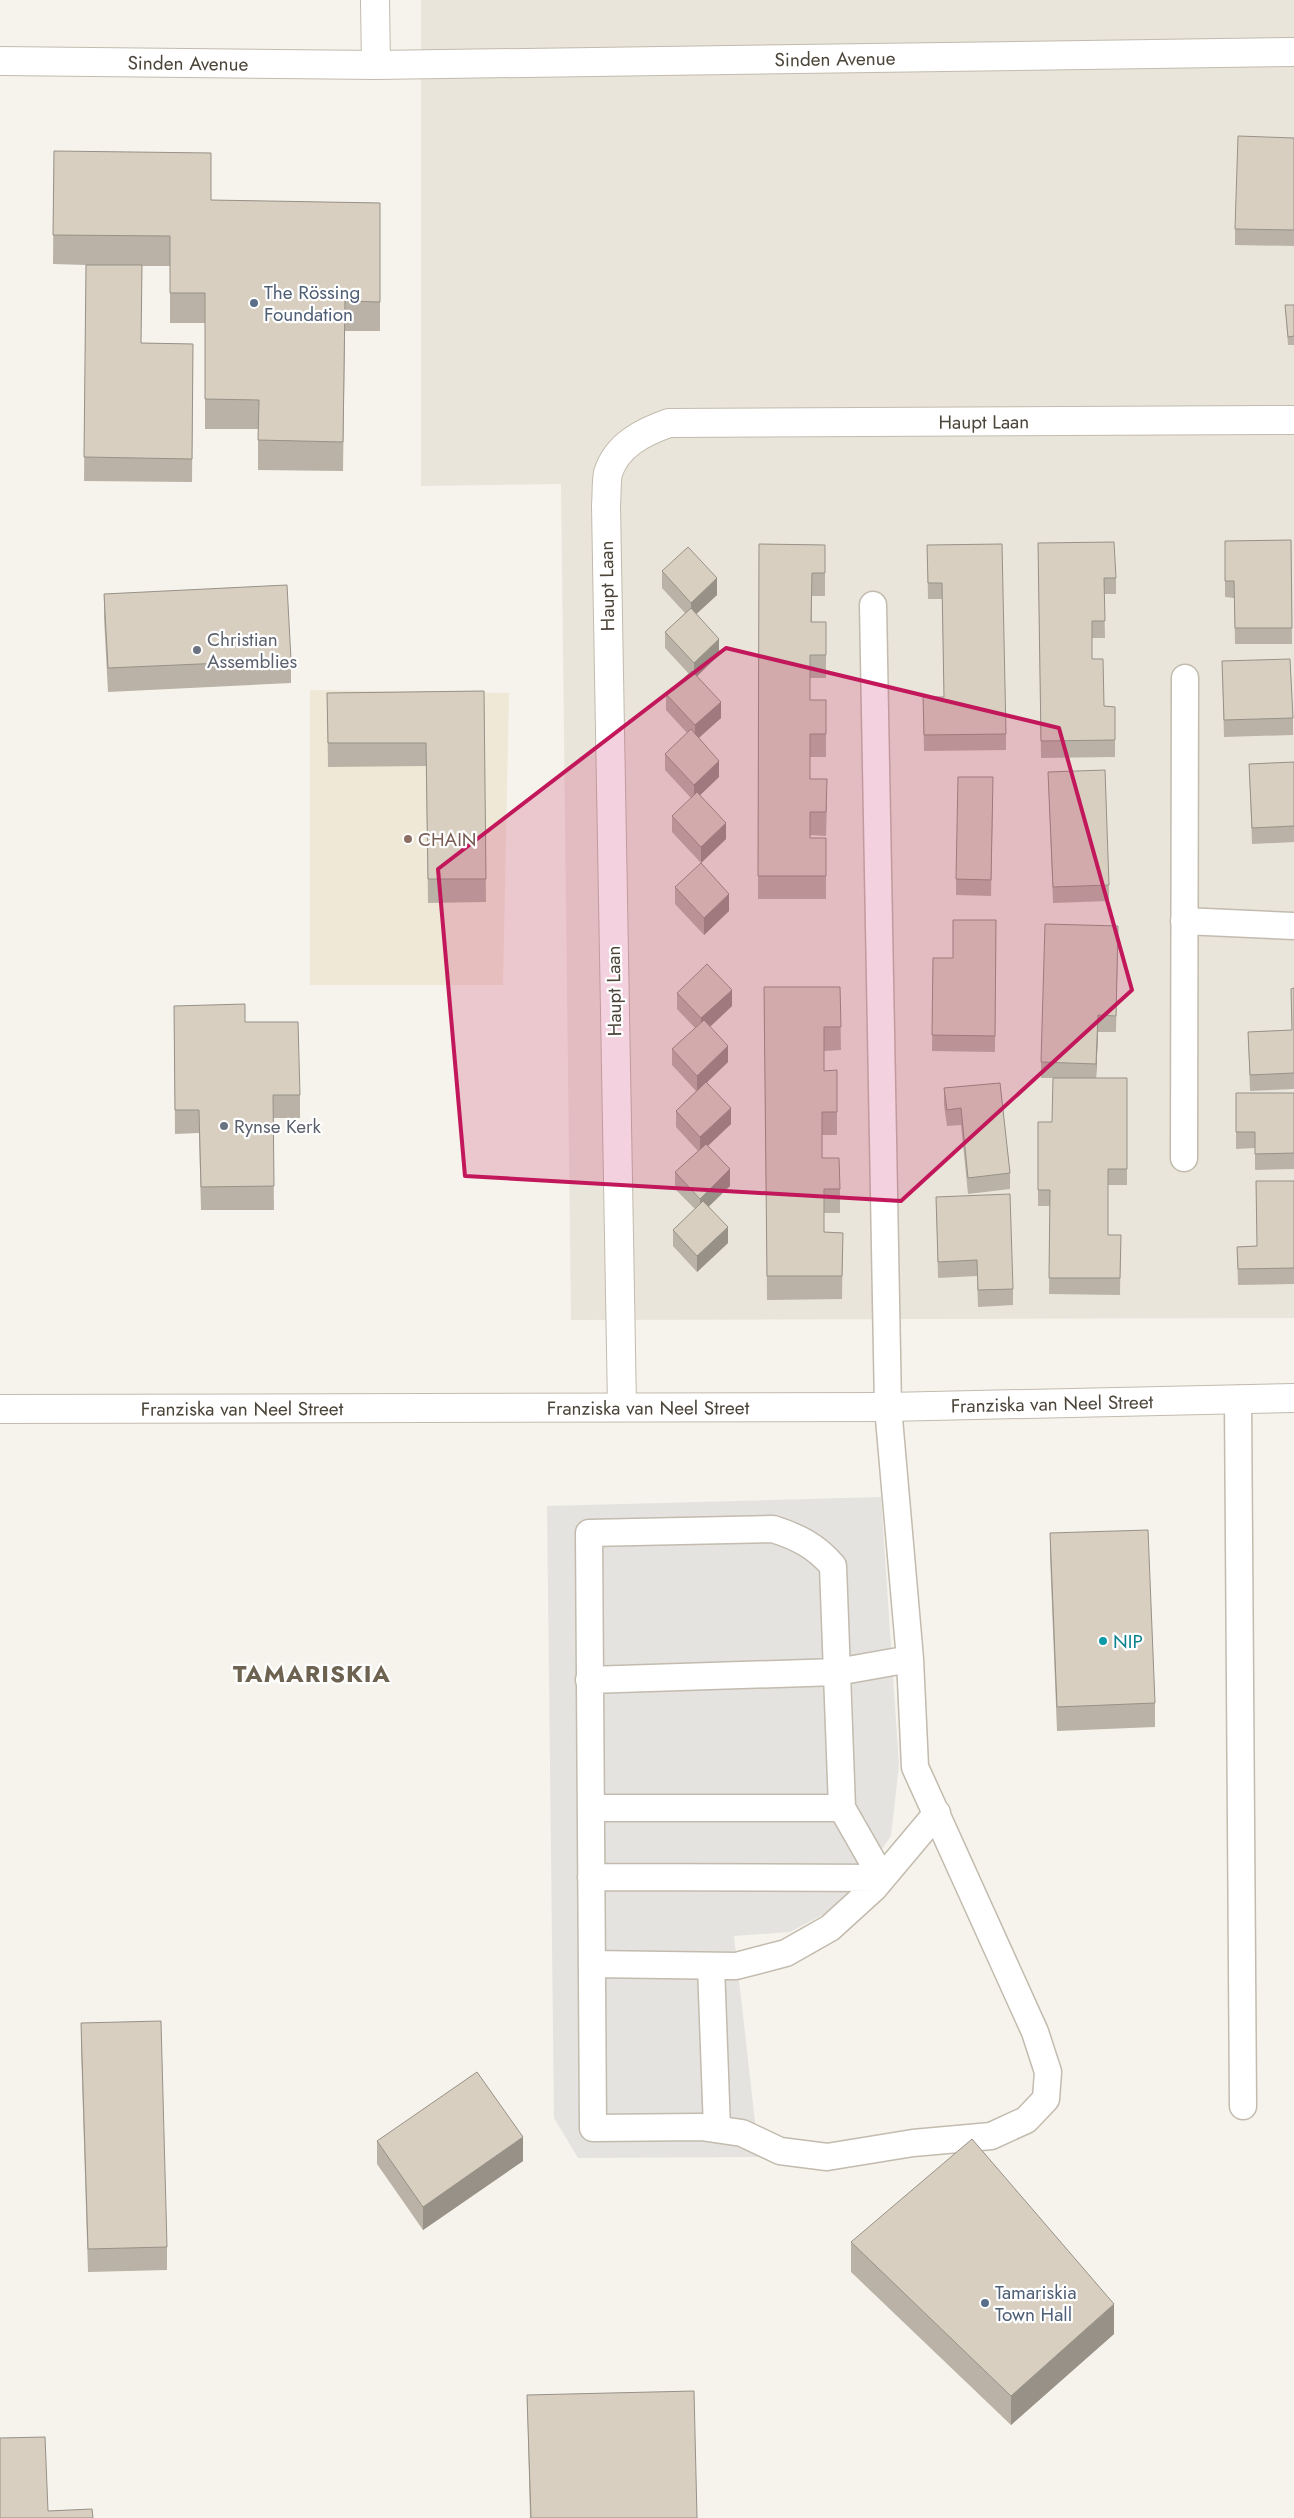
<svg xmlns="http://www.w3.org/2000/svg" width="1294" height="2518" font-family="Jost,sans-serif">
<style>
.residential{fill:#eae5da}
.education{fill:#efe8d6}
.parking{fill:#e5e3e0}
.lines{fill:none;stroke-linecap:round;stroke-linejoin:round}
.service-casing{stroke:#c2bbae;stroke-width:29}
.minor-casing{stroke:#c2bbae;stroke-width:30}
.service{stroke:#fff;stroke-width:26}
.minor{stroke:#fff;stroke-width:28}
.wall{fill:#bab2a6}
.shaded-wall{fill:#979187}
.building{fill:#d8cfc1;stroke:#979187}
.marked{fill:#c2185b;fill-opacity:0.2;stroke:#c2185b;stroke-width:4;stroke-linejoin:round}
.service-dot{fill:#5c6f8a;stroke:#fff;stroke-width:2}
.worship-dot{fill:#6b7280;stroke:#fff;stroke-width:2}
.education-dot{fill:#8d6e63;stroke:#fff;stroke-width:2}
.culture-dot{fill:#0f9aa8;stroke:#fff;stroke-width:2}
.labels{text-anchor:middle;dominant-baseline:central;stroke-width:4.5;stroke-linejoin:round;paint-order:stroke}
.street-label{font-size:19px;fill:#4b4439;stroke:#fff}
.service-label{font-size:19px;fill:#4e5e75;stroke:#fff;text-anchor:start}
.worship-label{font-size:19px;fill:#5b616d;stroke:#fff;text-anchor:start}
.education-label{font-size:19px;fill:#785e54;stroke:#fff;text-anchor:start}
.culture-label{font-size:19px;fill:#0d838f;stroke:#fff;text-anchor:start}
.district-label{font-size:24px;font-weight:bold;letter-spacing:1px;fill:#6e6250;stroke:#fff}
</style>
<rect width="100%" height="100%" fill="#f6f3ec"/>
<path class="residential" d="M 421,0 L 1294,0 L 1294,1318 L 571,1320 L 561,484 L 421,486 Z"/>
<path class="education" d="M 310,690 L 509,693 L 503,985 L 310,985 Z"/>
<path class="parking" d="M 881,1497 L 899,1765 L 891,1836 L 853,1891 L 828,1912 L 790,1932 L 734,1936 L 759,2157 L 578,2158 L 554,2118 L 547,1506 Z"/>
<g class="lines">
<defs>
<path id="service" d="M 1184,921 L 1294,926
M 1184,1158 L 1185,678
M 1238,1399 L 1243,2106
M 589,1680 L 837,1672 L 910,1659
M 591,1808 L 842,1808 L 882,1878
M 842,1808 L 833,1566 C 816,1546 798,1537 773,1529 L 589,1533 L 593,2128 L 701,2127 L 742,2133 L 780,2151 L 827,2157 L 913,2143 L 991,2136 L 1026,2120 L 1046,2099 L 1048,2072 L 1035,2032 L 915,1767 L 910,1659 L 888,1407 L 873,605
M 591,1877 L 882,1878
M 592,1964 L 736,1966 L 786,1953 L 830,1928 L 874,1888 L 937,1813
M 711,1966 L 717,2129"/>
<g id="minor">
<path d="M 375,0 L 376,65"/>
<path id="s1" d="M 0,61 L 376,65 L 1294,52"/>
<path id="s2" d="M 622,1406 L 606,505 C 607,495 606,483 608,473 C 617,445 643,432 669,423 L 1294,420"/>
<path id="s3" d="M 0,1409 L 888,1407 L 1294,1398"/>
</g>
</defs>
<use href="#service" class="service-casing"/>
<use href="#minor" class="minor-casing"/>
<use href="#service" class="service"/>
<use href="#minor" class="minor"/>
</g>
<path class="wall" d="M 1294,138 L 1294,246 L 1235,245 L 1235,229 Z
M 54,151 L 211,200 L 380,203 L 380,331 L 345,331 L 343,471 L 258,470 L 258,429 L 205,429 L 205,323 L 170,323 L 170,266 L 142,266 L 141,343 L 193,344 L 192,482 L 84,481 L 86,265 L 53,264 Z
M 1285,305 L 1294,305 L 1294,345 L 1288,345 Z
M 1291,540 L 1292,644 L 1235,644 L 1234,598 L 1225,597 L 1225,541 Z
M 1038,543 L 1116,578 L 1116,594 L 1104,594 L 1105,638 L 1092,638 L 1092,659 L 1104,706 L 1115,707 L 1115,757 L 1041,758 Z
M 759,544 L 825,545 L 825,596 L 812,596 L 812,622 L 826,622 L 826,678 L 810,678 L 810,700 L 826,700 L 826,757 L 810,757 L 810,779 L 827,802 L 826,836 L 810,835 L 810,838 L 826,838 L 826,899 L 758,899 Z
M 927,545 L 1006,734 L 1006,750 L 924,751 L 923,697 L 944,697 L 942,599 L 928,599 Z
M 662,571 L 717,595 L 696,614 L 719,655 L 697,676 L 721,718 L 699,738 L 719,777 L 700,795 L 726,839 L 701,863 L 672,832 L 672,816 L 691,798 L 665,770 L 665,754 L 687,733 L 666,710 L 666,694 L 689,674 L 665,648 L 665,632 L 685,613 L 662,588 Z
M 104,594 L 291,660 L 291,683 L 108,692 L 104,618 Z
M 1222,661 L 1293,718 L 1293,735 L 1224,737 Z
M 484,691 L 486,902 L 428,903 L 426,766 L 328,767 L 327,693 Z
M 1294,762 L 1294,842 L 1252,844 L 1249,764 Z
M 1048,772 L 1109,885 L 1109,901 L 1053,903 Z
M 993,794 L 991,896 L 956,895 L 956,879 Z
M 675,887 L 729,911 L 704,935 L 675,904 Z
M 996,920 L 995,1052 L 932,1051 L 933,958 L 953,958 Z
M 1118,942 L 1116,1032 L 1098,1032 L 1096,1078 L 1127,1078 L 1127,1185 L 1108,1185 L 1108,1235 L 1121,1235 L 1120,1295 L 1049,1294 L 1050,1206 L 1038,1206 L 1038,1122 L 1052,1122 L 1053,1078 L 1041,1078 L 1041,1062 Z
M 764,987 L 840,987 L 841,1050 L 824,1051 L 824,1071 L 837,1070 L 837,1135 L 822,1135 L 822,1158 L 840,1189 L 840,1213 L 824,1213 L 824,1232 L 843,1233 L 842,1299 L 767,1300 Z
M 1294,988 L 1294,1089 L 1250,1091 L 1248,1032 L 1292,1030 L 1291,989 Z
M 677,993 L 732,1006 L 710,1027 L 728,1062 L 707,1082 L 731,1124 L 708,1146 L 730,1186 L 709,1206 L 728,1243 L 697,1272 L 673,1246 L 673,1230 L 695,1209 L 675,1189 L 675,1172 L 698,1151 L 676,1127 L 676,1111 L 696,1091 L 672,1065 L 672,1049 L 695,1028 L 677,1009 Z
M 174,1006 L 245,1022 L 300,1095 L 300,1118 L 273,1118 L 274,1210 L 201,1210 L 199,1133 L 175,1134 Z
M 1000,1083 L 1010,1173 L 1010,1189 L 968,1194 L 961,1125 L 947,1126 L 944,1105 L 944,1088 Z
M 1236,1093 L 1294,1093 L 1294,1169 L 1255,1170 L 1255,1148 L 1236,1149 Z
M 1256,1181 L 1294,1181 L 1294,1284 L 1238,1285 L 1237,1247 L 1257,1246 Z
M 936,1197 L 1013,1289 L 1013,1305 L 978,1307 L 977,1276 L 938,1278 Z
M 1050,1533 L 1155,1703 L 1155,1727 L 1057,1731 L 1050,1556 Z
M 81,2023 L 167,2247 L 167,2270 L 88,2272 L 81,2047 Z
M 377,2141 L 523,2161 L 423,2230 L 377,2164 Z
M 851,2242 L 1114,2334 L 1011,2425 L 851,2272 Z
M 527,2395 L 697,2518 L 530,2518 Z"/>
<path class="shaded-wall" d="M 717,578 L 717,595 L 691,619 L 691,603 Z
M 719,639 L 719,655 L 694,679 L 694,663 Z
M 721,702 L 721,718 L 695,741 L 695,725 Z
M 719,761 L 719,777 L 694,801 L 694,785 Z
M 726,823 L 726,839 L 701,863 L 701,847 Z
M 729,894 L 729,911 L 704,935 L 704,918 Z
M 732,990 L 732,1006 L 701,1035 L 701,1018 Z
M 1098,1015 L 1098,1032 L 1096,1080 L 1096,1064 Z
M 728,1046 L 728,1062 L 697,1092 L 697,1076 Z
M 731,1108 L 731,1124 L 700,1153 L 700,1137 Z
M 730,1169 L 730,1186 L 700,1215 L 700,1199 Z
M 728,1227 L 728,1243 L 697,1272 L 697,1256 Z
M 523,2137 L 523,2161 L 423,2230 L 423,2207 Z
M 1114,2304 L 1114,2334 L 1011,2425 L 1011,2396 Z"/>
<path class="building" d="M 1238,136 L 1294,138 L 1294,230 L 1235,229 Z
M 54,151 L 211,153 L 211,200 L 380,203 L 380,302 L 345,301 L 343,442 L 258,440 L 259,400 L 205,399 L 205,293 L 170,293 L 170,236 L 53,235 Z
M 86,265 L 142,265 L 141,343 L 193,344 L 192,459 L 84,457 Z
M 1285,305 L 1294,305 L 1294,336 L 1288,337 Z
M 1291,540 L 1292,628 L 1235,628 L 1234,581 L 1225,581 L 1225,541 Z
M 1114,542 L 1116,578 L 1104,578 L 1105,621 L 1092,621 L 1092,659 L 1103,659 L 1104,706 L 1115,707 L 1115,740 L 1041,741 L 1038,543 Z
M 759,544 L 825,545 L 825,573 L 812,573 L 811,622 L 826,622 L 826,655 L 810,655 L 810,700 L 826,700 L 826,734 L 810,734 L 810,779 L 827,779 L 826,812 L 810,812 L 810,838 L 826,838 L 826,876 L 758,876 Z
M 1002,544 L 1006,734 L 924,735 L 923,697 L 944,697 L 942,583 L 928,583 L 927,545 Z
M 688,547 L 717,578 L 691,603 L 662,571 Z
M 287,585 L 291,660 L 108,668 L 104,594 Z
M 691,608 L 719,639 L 694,663 L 665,632 Z
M 1290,659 L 1293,718 L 1224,720 L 1222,661 Z
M 692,671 L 721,702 L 695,725 L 666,694 Z
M 484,691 L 486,879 L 428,879 L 426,743 L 328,743 L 327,693 Z
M 691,729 L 719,761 L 694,785 L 665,754 Z
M 1294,762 L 1294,826 L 1252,828 L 1249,764 Z
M 1105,770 L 1109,885 L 1053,887 L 1048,772 Z
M 958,777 L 993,777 L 991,880 L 956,879 Z
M 697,792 L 726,823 L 701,847 L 672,816 Z
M 701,863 L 729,894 L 704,918 L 675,887 Z
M 953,920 L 996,920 L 995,1036 L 932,1035 L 933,958 L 953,958 Z
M 1045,924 L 1118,926 L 1116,1016 L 1098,1015 L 1096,1064 L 1041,1062 Z
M 707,964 L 732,990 L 701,1018 L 677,993 Z
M 764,987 L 840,987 L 841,1027 L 824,1027 L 824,1071 L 837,1070 L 837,1112 L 822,1112 L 822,1158 L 839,1158 L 840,1189 L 824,1189 L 824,1232 L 843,1233 L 842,1276 L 767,1276 Z
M 1294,988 L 1294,1073 L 1250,1075 L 1248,1032 L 1292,1030 L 1291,989 Z
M 245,1004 L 245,1022 L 298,1022 L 300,1095 L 273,1095 L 274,1186 L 201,1187 L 199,1110 L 175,1110 L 174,1006 Z
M 704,1020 L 728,1046 L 697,1076 L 672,1049 Z
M 1053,1078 L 1127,1078 L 1127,1169 L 1108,1169 L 1108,1235 L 1121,1235 L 1120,1278 L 1049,1278 L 1050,1190 L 1038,1190 L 1038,1122 L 1052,1122 Z
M 706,1082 L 731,1108 L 700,1137 L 676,1111 Z
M 1000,1083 L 1010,1173 L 968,1178 L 961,1108 L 947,1110 L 944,1088 Z
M 1236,1093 L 1294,1093 L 1294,1153 L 1255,1154 L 1255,1132 L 1236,1132 Z
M 706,1144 L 730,1169 L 700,1199 L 675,1172 Z
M 1256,1181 L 1294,1181 L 1294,1268 L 1238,1269 L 1237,1247 L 1257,1246 Z
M 1010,1194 L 1013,1289 L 978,1290 L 977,1260 L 938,1262 L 936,1197 Z
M 703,1201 L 728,1227 L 697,1256 L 673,1230 Z
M 1148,1530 L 1155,1703 L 1057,1707 L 1050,1533 Z
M 161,2021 L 167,2247 L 88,2249 L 81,2023 Z
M 477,2072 L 523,2137 L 423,2207 L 377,2141 Z
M 972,2139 L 1114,2304 L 1011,2396 L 851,2242 Z
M 694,2391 L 697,2518 L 531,2518 L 527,2395 Z
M 45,2437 L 48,2511 L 92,2509 L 93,2518 L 0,2518 L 0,2438 Z"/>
<path class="marked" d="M 726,648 L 1059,728 L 1132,990 L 901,1201 L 465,1176 L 438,869 Z"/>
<g class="service-dot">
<circle cx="254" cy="303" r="5"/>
<circle cx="985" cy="2303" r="5"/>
</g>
<g class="worship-dot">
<circle cx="197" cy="650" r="5"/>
<circle cx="224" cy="1126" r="5"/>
</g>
<circle class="education-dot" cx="408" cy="839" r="5"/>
<circle class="culture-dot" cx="1103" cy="1641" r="5"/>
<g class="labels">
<g class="street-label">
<text stroke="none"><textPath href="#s1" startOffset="835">Sinden Avenue</textPath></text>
<text stroke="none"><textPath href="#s1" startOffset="188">Sinden Avenue</textPath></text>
<text stroke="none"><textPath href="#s2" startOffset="1330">Haupt Laan</textPath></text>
<text transform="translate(607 586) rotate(-91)">Haupt Laan</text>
<text transform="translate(614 991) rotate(-91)">Haupt Laan</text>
<text stroke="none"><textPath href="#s3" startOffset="1052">Franziska van Neel Street</textPath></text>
<text stroke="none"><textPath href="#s3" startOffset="648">Franziska van Neel Street</textPath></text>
<text stroke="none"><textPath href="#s3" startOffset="242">Franziska van Neel Street</textPath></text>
</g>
<g class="service-label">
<text x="264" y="292">The Rössing<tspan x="264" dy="22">Foundation</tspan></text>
<text x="995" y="2292">Tamariskia<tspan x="995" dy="22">Town Hall</tspan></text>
</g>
<g class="worship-label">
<text x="207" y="639">Christian<tspan x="207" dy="22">Assemblies</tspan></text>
<text x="234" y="1126">Rynse Kerk</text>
</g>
<g class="education-label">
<text x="418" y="839">CHAIN</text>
</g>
<g class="culture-label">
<text x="1113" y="1641">NIP</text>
</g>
<g class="district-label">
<text x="312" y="1673">TAMARISKIA</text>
</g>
</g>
</svg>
